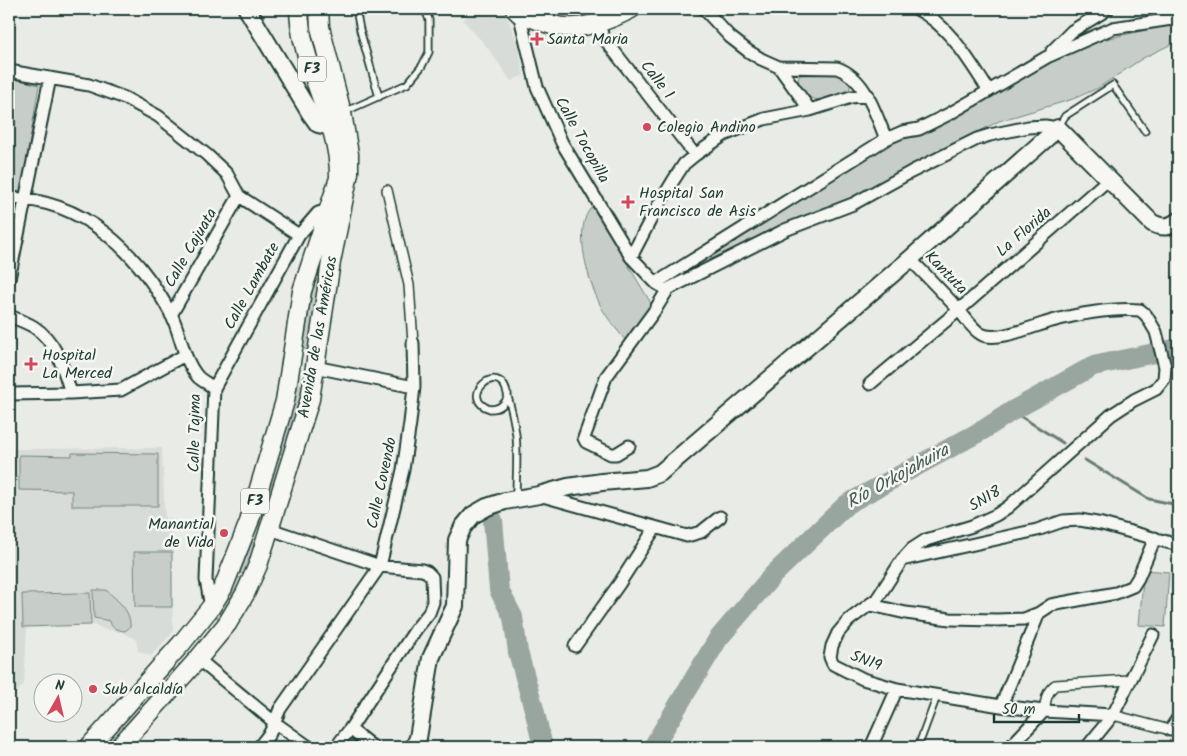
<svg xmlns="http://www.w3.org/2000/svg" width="1187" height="756" font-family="Kalam,sans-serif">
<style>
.built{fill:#d8dcd8}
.green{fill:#c7cec9;stroke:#73867e}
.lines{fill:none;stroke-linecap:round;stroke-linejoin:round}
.stream{stroke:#687c75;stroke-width:3}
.river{stroke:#99a6a0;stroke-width:20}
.service-casing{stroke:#1f3d34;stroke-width:9}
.pedestrian-casing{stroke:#1f3d34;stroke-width:12}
.minor-casing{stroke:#1f3d34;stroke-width:15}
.secondary-casing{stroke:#1f3d34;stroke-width:20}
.primary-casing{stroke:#1f3d34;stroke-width:21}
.service{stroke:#f6f6f2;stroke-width:5.5}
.pedestrian{stroke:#f6f6f2;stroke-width:9}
.minor{stroke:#f6f6f2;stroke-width:11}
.secondary{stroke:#f6f6f2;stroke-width:16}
.primary{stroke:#f6f6f2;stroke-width:18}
.poi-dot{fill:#d1495b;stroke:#f6f6f2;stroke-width:2}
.labels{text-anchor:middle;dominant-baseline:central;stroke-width:5;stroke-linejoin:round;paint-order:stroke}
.shield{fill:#f6f6f2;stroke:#60746d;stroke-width:1}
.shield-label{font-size:15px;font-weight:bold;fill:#1f3d34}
.poi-label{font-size:16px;fill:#1f3d34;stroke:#f6f6f2;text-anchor:start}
.street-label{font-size:16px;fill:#1f3d34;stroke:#f6f6f2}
.water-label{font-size:18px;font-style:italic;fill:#445c54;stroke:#f6f6f2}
</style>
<rect width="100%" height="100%" fill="#e9ebe7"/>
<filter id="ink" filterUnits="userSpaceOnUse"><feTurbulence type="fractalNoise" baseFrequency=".02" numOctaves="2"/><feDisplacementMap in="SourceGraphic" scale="10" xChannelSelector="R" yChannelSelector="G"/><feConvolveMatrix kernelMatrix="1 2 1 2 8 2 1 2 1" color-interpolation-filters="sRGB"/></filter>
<g filter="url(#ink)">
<path class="built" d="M 476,9 L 504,9 L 517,41 L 524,75 L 511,81 L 486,46 L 463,20 Z
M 162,448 L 165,518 L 172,518 L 173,632 L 151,656 L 138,651 L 136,639 L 121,632 L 103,629 L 95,625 L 27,628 L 24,684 L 9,701 L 9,449 Z"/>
<path class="green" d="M 1173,24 L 1178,24 L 1178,41 L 1143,58 L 1098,88 L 1073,99 L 999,121 L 860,194 L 794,220 L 702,268 L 677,278 L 820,184 L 899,139 L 919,134 L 938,127 L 1079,45 Z
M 836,74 C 843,76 851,82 850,89 L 848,91 C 824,98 811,110 798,81 L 799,76 L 801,75 Z
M 9,79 L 16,79 L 39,85 L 21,195 L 9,195 Z
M 9,205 L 18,205 L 9,247 Z
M 593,206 L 652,305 L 626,341 C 618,331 609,321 603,310 C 590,288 570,226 593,206 Z
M 320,260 L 323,263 L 310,348 L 306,350 L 303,347 L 317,262 Z
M 297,384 L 303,385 L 301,399 L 285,455 L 278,453 L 295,397 Z
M 72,453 L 158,454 L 158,506 L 72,506 L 72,491 L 19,490 L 19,455 L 72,456 Z
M 277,457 L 283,459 L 265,516 L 263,515 L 260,512 Z
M 252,542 L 256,544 L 256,546 L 245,574 L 240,573 Z
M 134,552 L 172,552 L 172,607 L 135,607 Z
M 1144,570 L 1169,572 L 1165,627 L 1139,625 Z
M 238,577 L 243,579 L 221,618 L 217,618 L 215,615 Z
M 93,590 L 106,590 C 118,601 131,610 130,627 L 125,631 C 118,630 111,629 110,621 L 94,618 Z
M 90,593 L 91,625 L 23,627 L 22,594 Z
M 171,668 L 173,668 L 174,673 L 107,747 L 98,747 Z"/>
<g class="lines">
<path class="stream" d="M 1012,411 L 1063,443
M 1085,460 L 1149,499 L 1178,505"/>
<path class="river" d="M 493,520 L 499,590 L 513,617 L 518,652 L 535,713 L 543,747
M 653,747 L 718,639 L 773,575 L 847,504 L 983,430 L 1012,411 L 1093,366 L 1178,348"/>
<defs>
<path id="service" d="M 356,9 L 360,30 L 379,97
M 344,112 L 407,84 L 422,66 L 429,52 L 429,20 L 425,9
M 1059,126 L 1065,116 L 1113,85 L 1145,131
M 508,394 C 506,404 500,409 490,409 C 457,398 499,359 507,393 C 511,407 514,420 516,435 C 518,455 516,477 516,497
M 918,747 L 937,696"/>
<path id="pedestrian" d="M 387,190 L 409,285 L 413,343
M 1044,711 C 1046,701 1046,692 1055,685 L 1129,680
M 1113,715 L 1170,730"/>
<path id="minor" d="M 704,9 L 730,37 L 748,51 L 761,59 L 779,67 L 810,110
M 917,9 C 950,26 969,61 989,91
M 519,13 L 537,87 L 562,143 L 631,257 L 656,283 L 661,286
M 598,22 L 603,37 L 695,155
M 1052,51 L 1072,31 L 1108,9
M 779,67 L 837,68 C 866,78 875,113 886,139
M 9,71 L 89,85 L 125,98 L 158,116 L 207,155 L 227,174 L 239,196 L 299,235
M 9,198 C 84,200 137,251 171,314 C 181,334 183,360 198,377 C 202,381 209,384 214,388
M 631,257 L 655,211 L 673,181 L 684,164 L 695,155 L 724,135 L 764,119 L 810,110 L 851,97 L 868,95
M 910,259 C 926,275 942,292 958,309 C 965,317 972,329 981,334 C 996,343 1036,325 1052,321 C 1079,314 1111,308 1140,310 L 1146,315 L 1156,332 L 1165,367 L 1164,379 L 1156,389 L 1134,400 L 1111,415 L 1008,507 L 996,515 L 972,526 L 926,540 L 912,549 L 902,560 L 877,599 L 849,620 L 838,633 L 832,646 L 830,657 L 833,664 L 863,679 L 897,689 L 1001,706 L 1044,711 L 1113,715
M 9,279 L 50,78
M 656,283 L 886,139 L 902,132 L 919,129 L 949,114 L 1047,57 L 1113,28 L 1178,18
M 171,315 L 239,196
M 9,316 C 17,319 26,322 34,327 C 57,342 63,368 71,393
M 315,367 L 414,387
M 870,384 L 959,310 L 1110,178
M 9,394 L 71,393 L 121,390 L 185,355
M 629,446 L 616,454 L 611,454 L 586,442 L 584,438 L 606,377 L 655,310 L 668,289 L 785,230 L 853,204 L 911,172 L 977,139 L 990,135 L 1028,127 L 1045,126 L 1058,128
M 539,495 L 687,536 L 701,532 L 720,517
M 270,529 L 380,566 L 422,570 L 427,572 L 432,577 L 433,602 L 429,613 L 416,629 L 350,729 L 336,747
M 902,560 L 1037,530 L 1063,521 L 1080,520 L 1102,524 L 1178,545
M 871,605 L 906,613 L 950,619 L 997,620 L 1024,619 L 1039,613 L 1051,605 L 1116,593 L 1133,586 L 1138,578 L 1155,538
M 211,607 L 206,580 L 214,388 L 299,235 L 318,213 L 329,210
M 575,646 L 619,584 L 655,528
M 198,659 L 274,722 L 309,747
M 1001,706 L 1039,613
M 350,729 L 373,747
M 1170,730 L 1178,718
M 259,747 L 270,733 L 280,709 L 380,566 L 403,470 L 410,423 L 414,387 L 413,343
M 871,747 L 897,689
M 1010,747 L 1044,711
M 1087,747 L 1113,715 L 1153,635"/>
<path id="secondary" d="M 247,9 L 310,113 L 318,124 L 331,127
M 414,747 L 418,738 L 431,658 L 455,606 L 457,540 L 463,527 L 473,515 L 487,507 L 505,501 L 539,495 L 568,487 L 602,482 L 647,478 L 660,473 L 910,259 L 1058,128 L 1152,223 C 1162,228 1169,228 1178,221"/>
<path id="primary" d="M 515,9 L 519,13 C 530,17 541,22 552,25 C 578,32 608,21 631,9
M 89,747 L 181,644 L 211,607 L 223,588 L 249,522 L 285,401 L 302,291 L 339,178 C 340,119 300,67 299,9
M 119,747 L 198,659 L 227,624 L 245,594 L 258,565 L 310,399 L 331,262 L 349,173 L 349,154 L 342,113 L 320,27 L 319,9"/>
</defs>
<use href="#service" class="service-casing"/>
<use href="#pedestrian" class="pedestrian-casing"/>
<use href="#minor" class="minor-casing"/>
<use href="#secondary" class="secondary-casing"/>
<use href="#primary" class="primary-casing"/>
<use href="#service" class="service"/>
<use href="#pedestrian" class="pedestrian"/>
<use href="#minor" class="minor"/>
<use href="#secondary" class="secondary"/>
<use href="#primary" class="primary"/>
</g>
</g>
<g class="poi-dot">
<path d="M534.5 31.5h5v5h5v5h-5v5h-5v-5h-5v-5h5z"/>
<circle cx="647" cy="127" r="5"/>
<path d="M625.5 194.5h5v5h5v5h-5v5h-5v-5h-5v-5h5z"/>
<path d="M28.5 356.5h5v5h5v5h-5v5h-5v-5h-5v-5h5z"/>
<circle cx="224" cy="533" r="5"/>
<circle cx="93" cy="689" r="5"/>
</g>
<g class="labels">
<g class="shield">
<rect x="298" y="56.5" width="28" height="25" rx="4"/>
<rect x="241" y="488.5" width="28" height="25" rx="4"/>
</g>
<g class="shield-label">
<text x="312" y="69">F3</text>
<text x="255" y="501">F3</text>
</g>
<g class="poi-label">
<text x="547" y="39">Santa Maria</text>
<text x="657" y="127">Colegio Andino</text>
<text x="639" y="193">Hospital San<tspan x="639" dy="18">Francisco de Asis</tspan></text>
<text x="42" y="355">Hospital<tspan x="42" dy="18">La Merced</tspan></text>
<text x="214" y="524" text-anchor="end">Manantial<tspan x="214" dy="18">de Vida</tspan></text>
<text x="103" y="689">Sub alcaldía</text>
</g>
<g class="street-label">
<text transform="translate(657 80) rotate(52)">Calle 1</text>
<text transform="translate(582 140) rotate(61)">Calle Tocopilla</text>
<text transform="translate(1024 232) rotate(-41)">La Florida</text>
<text transform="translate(191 248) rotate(-60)">Calle Cajuata</text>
<text transform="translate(946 273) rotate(46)">Kantuta</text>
<text transform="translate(252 286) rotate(-61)">Calle Lambate</text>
<text transform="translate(318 337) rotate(-80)">Avenida de las Américas</text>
<text transform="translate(195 433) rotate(-89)">Calle Tajma</text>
<text transform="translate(382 483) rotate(-78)">Calle Covendo</text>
<text transform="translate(985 499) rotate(-31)">SN18</text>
<text transform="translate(866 661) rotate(21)">SN19</text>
</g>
<g class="water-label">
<text transform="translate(898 477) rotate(-29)">Río Orkojahuira</text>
</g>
</g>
<rect width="1187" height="756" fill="none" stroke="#f6f6f2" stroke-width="30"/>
<rect x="15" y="15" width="1157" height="726" fill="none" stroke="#1f3d34" stroke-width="2" filter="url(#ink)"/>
<g transform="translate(58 698) rotate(8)"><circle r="24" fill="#f6f6f2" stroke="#a0aca6"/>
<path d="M0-4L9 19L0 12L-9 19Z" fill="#d1495b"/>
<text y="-8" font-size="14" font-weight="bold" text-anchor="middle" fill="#1f3d34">N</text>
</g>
<path d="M994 714v8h85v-8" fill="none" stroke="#1f3d34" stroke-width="2.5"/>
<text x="1002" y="714" font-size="15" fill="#1f3d34" stroke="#f6f6f2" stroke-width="4" paint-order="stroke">50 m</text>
</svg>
